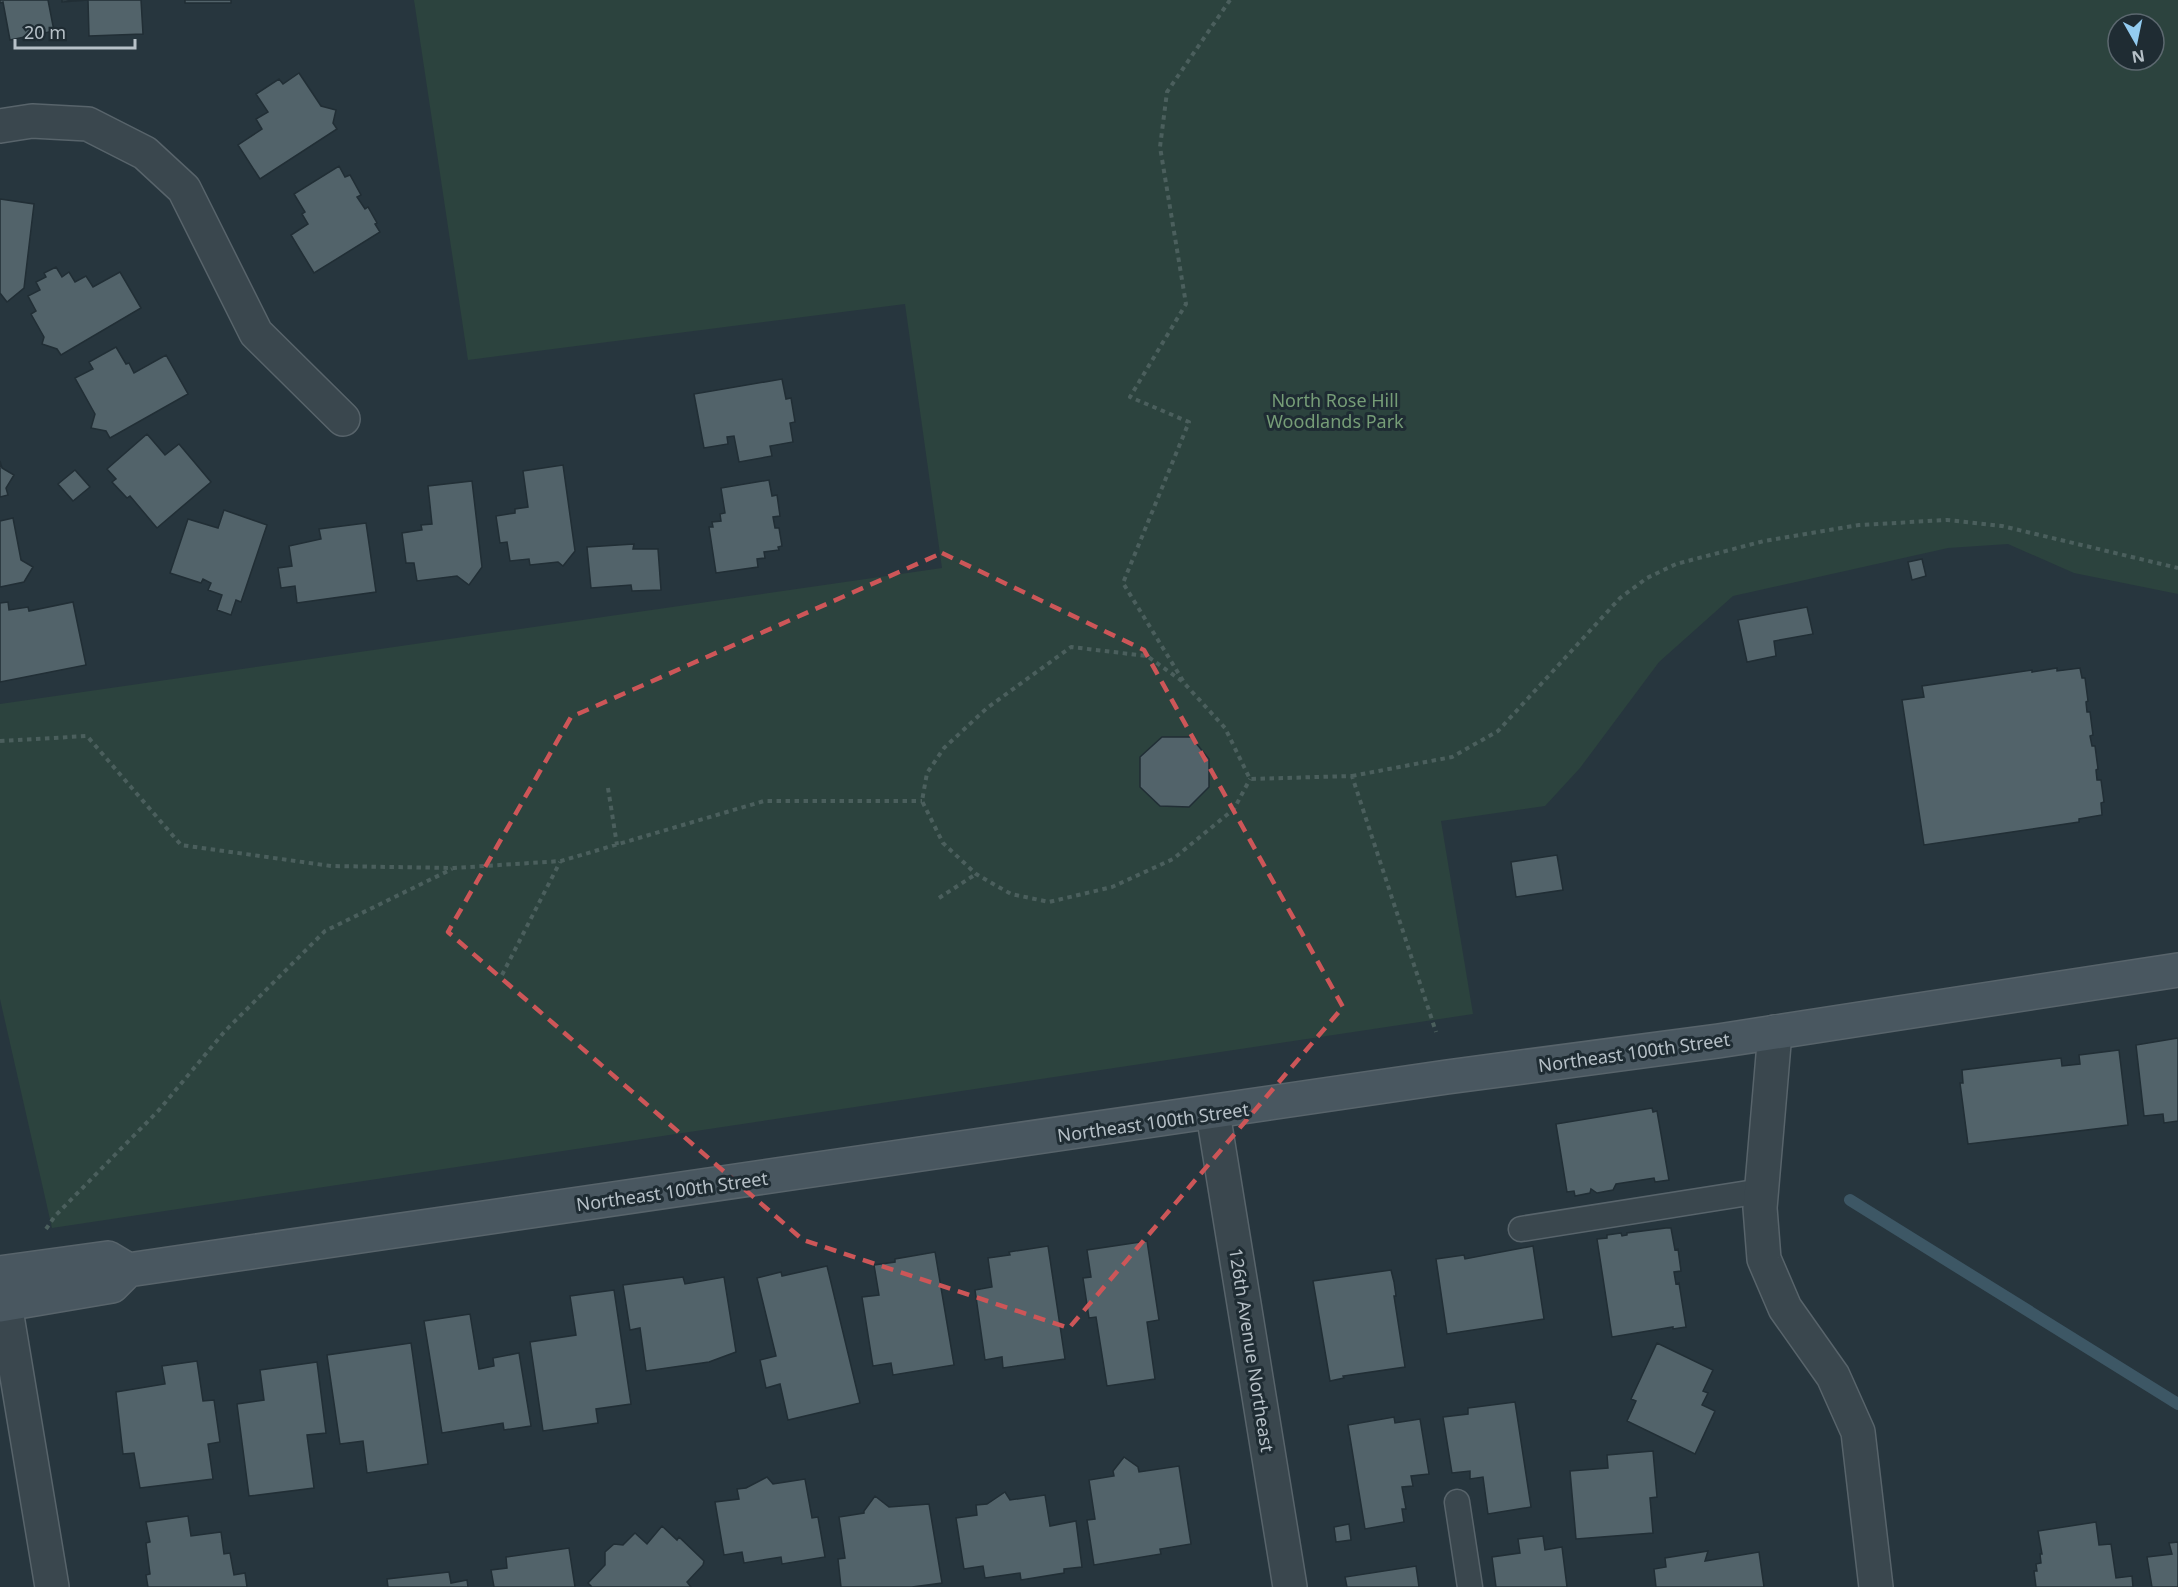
<svg xmlns="http://www.w3.org/2000/svg" width="2178" height="1587" font-family="'Noto Sans',sans-serif">
<style>
.green{fill:#2c433e;fill-rule:evenodd}
.lines{fill:none;stroke-linecap:round;stroke-linejoin:round}
.stream{stroke:#3d5765;stroke-width:12}
.building{fill:#52636a;stroke:#212e35;stroke-width:1.5}
.lane-casing{stroke:#58646b;stroke-width:27}
.street-casing{stroke:#58646b;stroke-width:36}
.secondary-casing{stroke:#58646b;stroke-width:36}
.path{stroke:#4b5f5d;stroke-width:4;stroke-dasharray:4.5 4.5;stroke-linecap:butt}
.lane{stroke:#3a474e;stroke-width:24}
.street{stroke:#3a474e;stroke-width:33}
.secondary{stroke:#495760;stroke-width:33}
.marked{fill:none;stroke:#cd5658;stroke-width:4.5;stroke-dasharray:12 8;stroke-linejoin:round}
.labels{text-anchor:middle;dominant-baseline:central;stroke-width:6;stroke-linejoin:round;paint-order:stroke}
.park-label{font-size:18px;fill:#769d77;stroke:#1f2c33}
.street-label{font-size:18px;fill:#b7c1c8;stroke:#1f2c33}
</style>
<rect width="100%" height="100%" fill="#27363e"/>
<path class="green" d="M 414,0 L 2178,0 L 2178,594 L 2074,573 L 2008,544 L 1948,548 L 1733,596 L 1659,662 L 1580,768 L 1545,806 L 1441,821 L 1473,1014 L 52,1228 L 0,999 L 0,704 L 942,568 L 905,304 L 468,360 ZM 2118,24 L 2154,24 L 2154,60 L 2118,60 Z"/>
<g class="lines">
<path class="stream" d="M 1850,1200 L 2178,1404"/>
</g>
<path class="building" d="M 0,0 L 48,0 L 54,31 L 10,40 L 3,2 L 0,3 Z
M 62,0 L 141,0 L 143,34 L 89,36 L 88,0 L 62,2 Z
M 185,0 L 231,0 L 231,3 L 185,3 Z
M 299,73 L 321,106 L 336,110 L 333,123 L 337,129 L 260,179 L 238,145 L 262,129 L 256,119 L 268,112 L 256,94 L 279,79 L 283,84 Z
M 339,166 L 345,177 L 350,175 L 361,195 L 357,197 L 365,209 L 368,207 L 377,223 L 375,224 L 380,232 L 314,273 L 291,235 L 308,224 L 302,214 L 305,212 L 294,194 Z
M 0,199 L 34,204 L 24,288 L 7,302 L 0,293 Z
M 56,267 L 62,277 L 69,272 L 75,282 L 86,276 L 93,287 L 120,272 L 141,308 L 61,355 L 57,349 L 42,344 L 44,337 L 31,314 L 36,311 L 28,296 L 40,290 L 36,282 L 46,277 L 44,273 Z
M 116,347 L 126,364 L 129,363 L 134,373 L 166,355 L 188,394 L 110,438 L 106,431 L 91,428 L 95,414 L 75,378 L 93,369 L 89,362 Z
M 782,379 L 786,399 L 791,398 L 795,422 L 790,423 L 793,442 L 770,446 L 772,456 L 739,462 L 734,436 L 727,437 L 728,444 L 704,448 L 694,394 Z
M 147,434 L 165,455 L 179,444 L 211,482 L 157,528 L 130,496 L 127,498 L 112,482 L 116,479 L 107,469 Z
M 0,461 L 2,468 L 14,475 L 6,488 L 8,495 L 0,497 Z
M 563,465 L 575,551 L 563,566 L 558,562 L 530,565 L 529,559 L 510,561 L 507,542 L 500,543 L 496,516 L 515,513 L 515,509 L 528,507 L 523,471 Z
M 75,470 L 90,487 L 73,501 L 58,484 Z
M 769,480 L 772,496 L 777,495 L 780,516 L 773,517 L 775,528 L 779,528 L 782,546 L 778,547 L 779,550 L 764,552 L 765,558 L 757,559 L 758,567 L 716,573 L 709,527 L 713,527 L 712,522 L 721,521 L 720,514 L 725,513 L 721,488 Z
M 472,481 L 482,567 L 469,585 L 457,576 L 417,581 L 414,563 L 406,563 L 402,533 L 422,530 L 421,525 L 432,524 L 428,486 Z
M 224,510 L 267,525 L 241,602 L 236,600 L 231,615 L 217,610 L 222,595 L 208,590 L 211,583 L 203,579 L 201,583 L 170,573 L 188,519 L 218,528 Z
M 13,518 L 21,560 L 33,567 L 24,582 L 0,587 L 0,521 Z
M 366,523 L 376,592 L 297,603 L 295,586 L 281,588 L 278,568 L 292,566 L 289,546 L 321,539 L 319,529 Z
M 634,544 L 633,549 L 658,549 L 661,590 L 632,591 L 631,585 L 591,588 L 587,547 Z
M 1922,559 L 1926,576 L 1912,580 L 1908,562 Z
M 8,602 L 9,610 L 28,607 L 29,611 L 73,602 L 86,665 L 0,682 L 0,603 Z
M 1807,607 L 1813,634 L 1774,641 L 1776,656 L 1747,662 L 1738,620 Z
M 2057,668 L 2057,671 L 2080,668 L 2082,678 L 2085,678 L 2088,701 L 2086,702 L 2087,712 L 2090,712 L 2093,735 L 2090,736 L 2092,746 L 2095,746 L 2098,769 L 2096,770 L 2097,780 L 2101,780 L 2104,802 L 2101,803 L 2102,815 L 2079,819 L 2079,822 L 1924,845 L 1902,700 L 1924,697 L 1922,686 L 2032,670 L 2032,672 Z
M 1162,737 L 1191,737 L 1209,759 L 1209,787 L 1189,807 L 1160,806 L 1140,787 L 1140,757 Z
M 1557,855 L 1563,890 L 1516,897 L 1511,862 Z
M 2178,1038 L 2178,1121 L 2164,1123 L 2163,1114 L 2144,1116 L 2136,1045 Z
M 2119,1050 L 2128,1125 L 1968,1144 L 1960,1083 L 1963,1083 L 1962,1070 L 2061,1058 L 2062,1066 L 2080,1064 L 2079,1055 Z
M 1652,1108 L 1653,1112 L 1657,1111 L 1669,1180 L 1655,1182 L 1654,1178 L 1616,1184 L 1613,1190 L 1597,1193 L 1591,1189 L 1590,1193 L 1575,1196 L 1574,1191 L 1567,1192 L 1556,1124 Z
M 1666,1228 L 1671,1228 L 1675,1250 L 1678,1249 L 1681,1271 L 1674,1272 L 1676,1284 L 1679,1283 L 1686,1327 L 1673,1329 L 1673,1327 L 1612,1337 L 1597,1239 L 1607,1238 L 1607,1235 L 1621,1233 L 1622,1236 L 1627,1235 L 1627,1233 Z
M 1147,1241 L 1159,1320 L 1147,1322 L 1155,1379 L 1107,1386 L 1096,1317 L 1089,1318 L 1083,1278 L 1091,1277 L 1087,1250 Z
M 1048,1246 L 1065,1359 L 1003,1368 L 1002,1357 L 985,1360 L 975,1290 L 992,1287 L 988,1258 L 1010,1255 L 1009,1252 Z
M 1533,1246 L 1544,1319 L 1447,1334 L 1436,1259 L 1464,1255 L 1465,1259 Z
M 935,1252 L 954,1365 L 893,1375 L 891,1363 L 873,1366 L 862,1297 L 879,1295 L 874,1265 L 895,1262 L 895,1259 Z
M 827,1266 L 860,1403 L 788,1420 L 780,1384 L 766,1388 L 760,1360 L 776,1356 L 757,1278 L 781,1272 L 782,1276 Z
M 1391,1270 L 1394,1282 L 1396,1296 L 1394,1296 L 1405,1367 L 1343,1376 L 1344,1378 L 1330,1381 L 1313,1281 Z
M 683,1277 L 685,1284 L 724,1277 L 736,1352 L 709,1362 L 646,1371 L 640,1328 L 630,1330 L 623,1285 Z
M 614,1290 L 631,1404 L 596,1409 L 598,1423 L 543,1431 L 530,1342 L 576,1335 L 570,1296 Z
M 470,1314 L 479,1369 L 494,1366 L 493,1358 L 519,1353 L 531,1426 L 504,1430 L 503,1423 L 442,1433 L 424,1321 Z
M 411,1343 L 428,1464 L 367,1473 L 363,1441 L 340,1444 L 327,1355 Z
M 1657,1343 L 1713,1370 L 1703,1391 L 1708,1393 L 1702,1405 L 1715,1411 L 1695,1454 L 1627,1421 L 1636,1401 L 1631,1399 Z
M 197,1361 L 203,1401 L 214,1400 L 220,1442 L 208,1444 L 213,1479 L 140,1488 L 134,1453 L 123,1454 L 116,1392 L 165,1384 L 162,1366 Z
M 317,1362 L 326,1433 L 307,1435 L 314,1488 L 249,1496 L 237,1404 L 264,1400 L 260,1370 Z
M 1515,1402 L 1531,1507 L 1488,1514 L 1483,1477 L 1470,1479 L 1470,1471 L 1452,1473 L 1443,1417 L 1468,1414 L 1468,1408 Z
M 1394,1417 L 1395,1423 L 1420,1419 L 1429,1474 L 1411,1476 L 1413,1486 L 1402,1487 L 1406,1509 L 1402,1509 L 1404,1522 L 1365,1529 L 1348,1425 Z
M 1653,1451 L 1657,1497 L 1650,1498 L 1653,1533 L 1576,1539 L 1570,1471 L 1608,1468 L 1607,1455 Z
M 1124,1457 L 1138,1467 L 1139,1472 L 1179,1466 L 1191,1544 L 1160,1549 L 1161,1554 L 1094,1565 L 1087,1520 L 1095,1519 L 1089,1480 L 1114,1476 L 1113,1471 Z
M 767,1477 L 773,1484 L 805,1479 L 812,1518 L 818,1517 L 825,1557 L 782,1564 L 781,1557 L 744,1563 L 742,1552 L 724,1555 L 715,1502 L 739,1499 L 737,1489 L 746,1488 Z
M 1005,1492 L 1010,1500 L 1045,1495 L 1050,1526 L 1076,1521 L 1082,1567 L 1064,1569 L 1064,1573 L 1021,1580 L 1020,1573 L 985,1578 L 983,1566 L 964,1569 L 956,1518 L 977,1515 L 976,1505 L 987,1504 Z
M 875,1496 L 889,1507 L 929,1504 L 942,1583 L 912,1587 L 841,1587 L 838,1559 L 845,1558 L 839,1517 L 864,1513 L 864,1511 Z
M 188,1516 L 191,1536 L 221,1532 L 224,1554 L 230,1553 L 234,1575 L 245,1573 L 247,1587 L 148,1587 L 146,1575 L 150,1574 L 146,1543 L 150,1542 L 146,1522 Z
M 2096,1522 L 2099,1545 L 2111,1544 L 2116,1578 L 2132,1576 L 2133,1587 L 2036,1587 L 2034,1571 L 2037,1571 L 2036,1564 L 2041,1563 L 2040,1554 L 2042,1554 L 2038,1531 Z
M 1349,1524 L 1351,1540 L 1336,1542 L 1334,1527 Z
M 662,1526 L 677,1540 L 679,1537 L 704,1561 L 703,1565 L 687,1582 L 691,1587 L 592,1587 L 588,1583 L 605,1565 L 605,1552 L 614,1544 L 623,1545 L 635,1533 L 647,1544 Z
M 1543,1536 L 1545,1550 L 1562,1547 L 1567,1587 L 1496,1587 L 1492,1557 L 1520,1553 L 1518,1539 Z
M 2178,1542 L 2178,1587 L 2152,1587 L 2147,1557 L 2172,1554 L 2169,1543 Z
M 569,1548 L 575,1587 L 494,1587 L 491,1570 L 507,1568 L 506,1557 Z
M 1708,1551 L 1705,1561 L 1759,1552 L 1764,1587 L 1656,1587 L 1654,1569 L 1666,1567 L 1665,1558 Z
M 1416,1566 L 1419,1587 L 1347,1587 L 1345,1577 Z
M 449,1572 L 451,1583 L 467,1580 L 468,1587 L 388,1587 L 387,1579 Z"/>
<g class="lines">
<defs>
<path id="lane" d="M 1521,1229 L 1761,1191
M 1457,1502 L 1470,1587"/>
<path id="street" d="M 0,126 L 32,121 L 88,124 L 145,153 L 184,189 L 256,333 L 343,419
M 1775,1032 L 1760,1208 L 1764,1259 L 1785,1308 L 1833,1376 L 1858,1432 L 1876,1587
M 1213,1113 L 1290,1587
M 5,1304 L 52,1587"/>
<path id="secondary" d="M 0,1273 L 108,1258 L 128,1270
M 0,1305 L 112,1286 L 128,1270 L 1447,1077 L 1718,1041 L 2178,970"/>
</defs>
<use href="#lane" class="lane-casing"/>
<use href="#street" class="street-casing"/>
<use href="#secondary" class="secondary-casing"/>
<path class="path" d="M 1230,0 L 1167,92 L 1160,147 L 1186,304 L 1130,397 L 1189,422 L 1123,583 L 1185,684 L 1225,728 L 1250,779 L 1352,776 L 1436,1032
M 1182,681 L 1147,656 L 1071,647 L 987,708 L 944,748 L 927,773 L 922,801 L 943,843 L 976,874 L 1011,894 L 1049,902 L 1112,887 L 1173,859 L 1234,809 L 1250,779
M 0,741 L 87,736 L 181,845 L 331,866 L 454,868 L 561,861 L 764,801 L 922,801
M 1352,776 L 1452,757 L 1498,731 L 1620,598 L 1647,578 L 1676,564 L 1764,541 L 1859,525 L 1947,520 L 2002,526 L 2178,568
M 608,788 L 617,845
M 939,898 L 976,874
M 502,975 L 560,862
M 46,1229 L 55,1216 L 159,1110 L 225,1031 L 325,931 L 452,869"/>
<use href="#lane" class="lane"/>
<use href="#street" class="street"/>
<use href="#secondary" class="secondary"/>
</g>
<path class="marked" d="M 942,553 L 1144,650 L 1343,1007 L 1069,1328 L 803,1240 L 448,932 L 571,717 Z"/>
<g class="labels">
<g class="park-label">
<text x="1335" y="400">North Rose Hill<tspan x="1335" dy="21">Woodlands Park</tspan></text>
</g>
<g class="street-label">
<text transform="translate(1634 1052) rotate(-8)">Northeast 100th Street</text>
<text transform="translate(1153 1122) rotate(-8)">Northeast 100th Street</text>
<text transform="translate(672 1191) rotate(-8)">Northeast 100th Street</text>
<text transform="translate(1252 1350) rotate(81)">126th Avenue Northeast</text>
</g>
</g>
<g transform="translate(2136 42) rotate(171)"><circle r="28" fill="#1f2c33" stroke="#5c686f" stroke-width="1.5"/>
<path d="M0-4.5L10 22L0 15L-10 22Z" fill="#93ccf1"/>
<text y="-9" font-size="16" font-weight="bold" text-anchor="middle" fill="#b7c1c8">N</text>
</g>
<path d="M15 39v9h120v-9" fill="none" stroke="#b7c1c8" stroke-width="3"/>
<text x="24" y="39" font-size="18" fill="#b7c1c8" stroke="#1f2c33" stroke-width="4.5" paint-order="stroke">20 m</text>
</svg>
